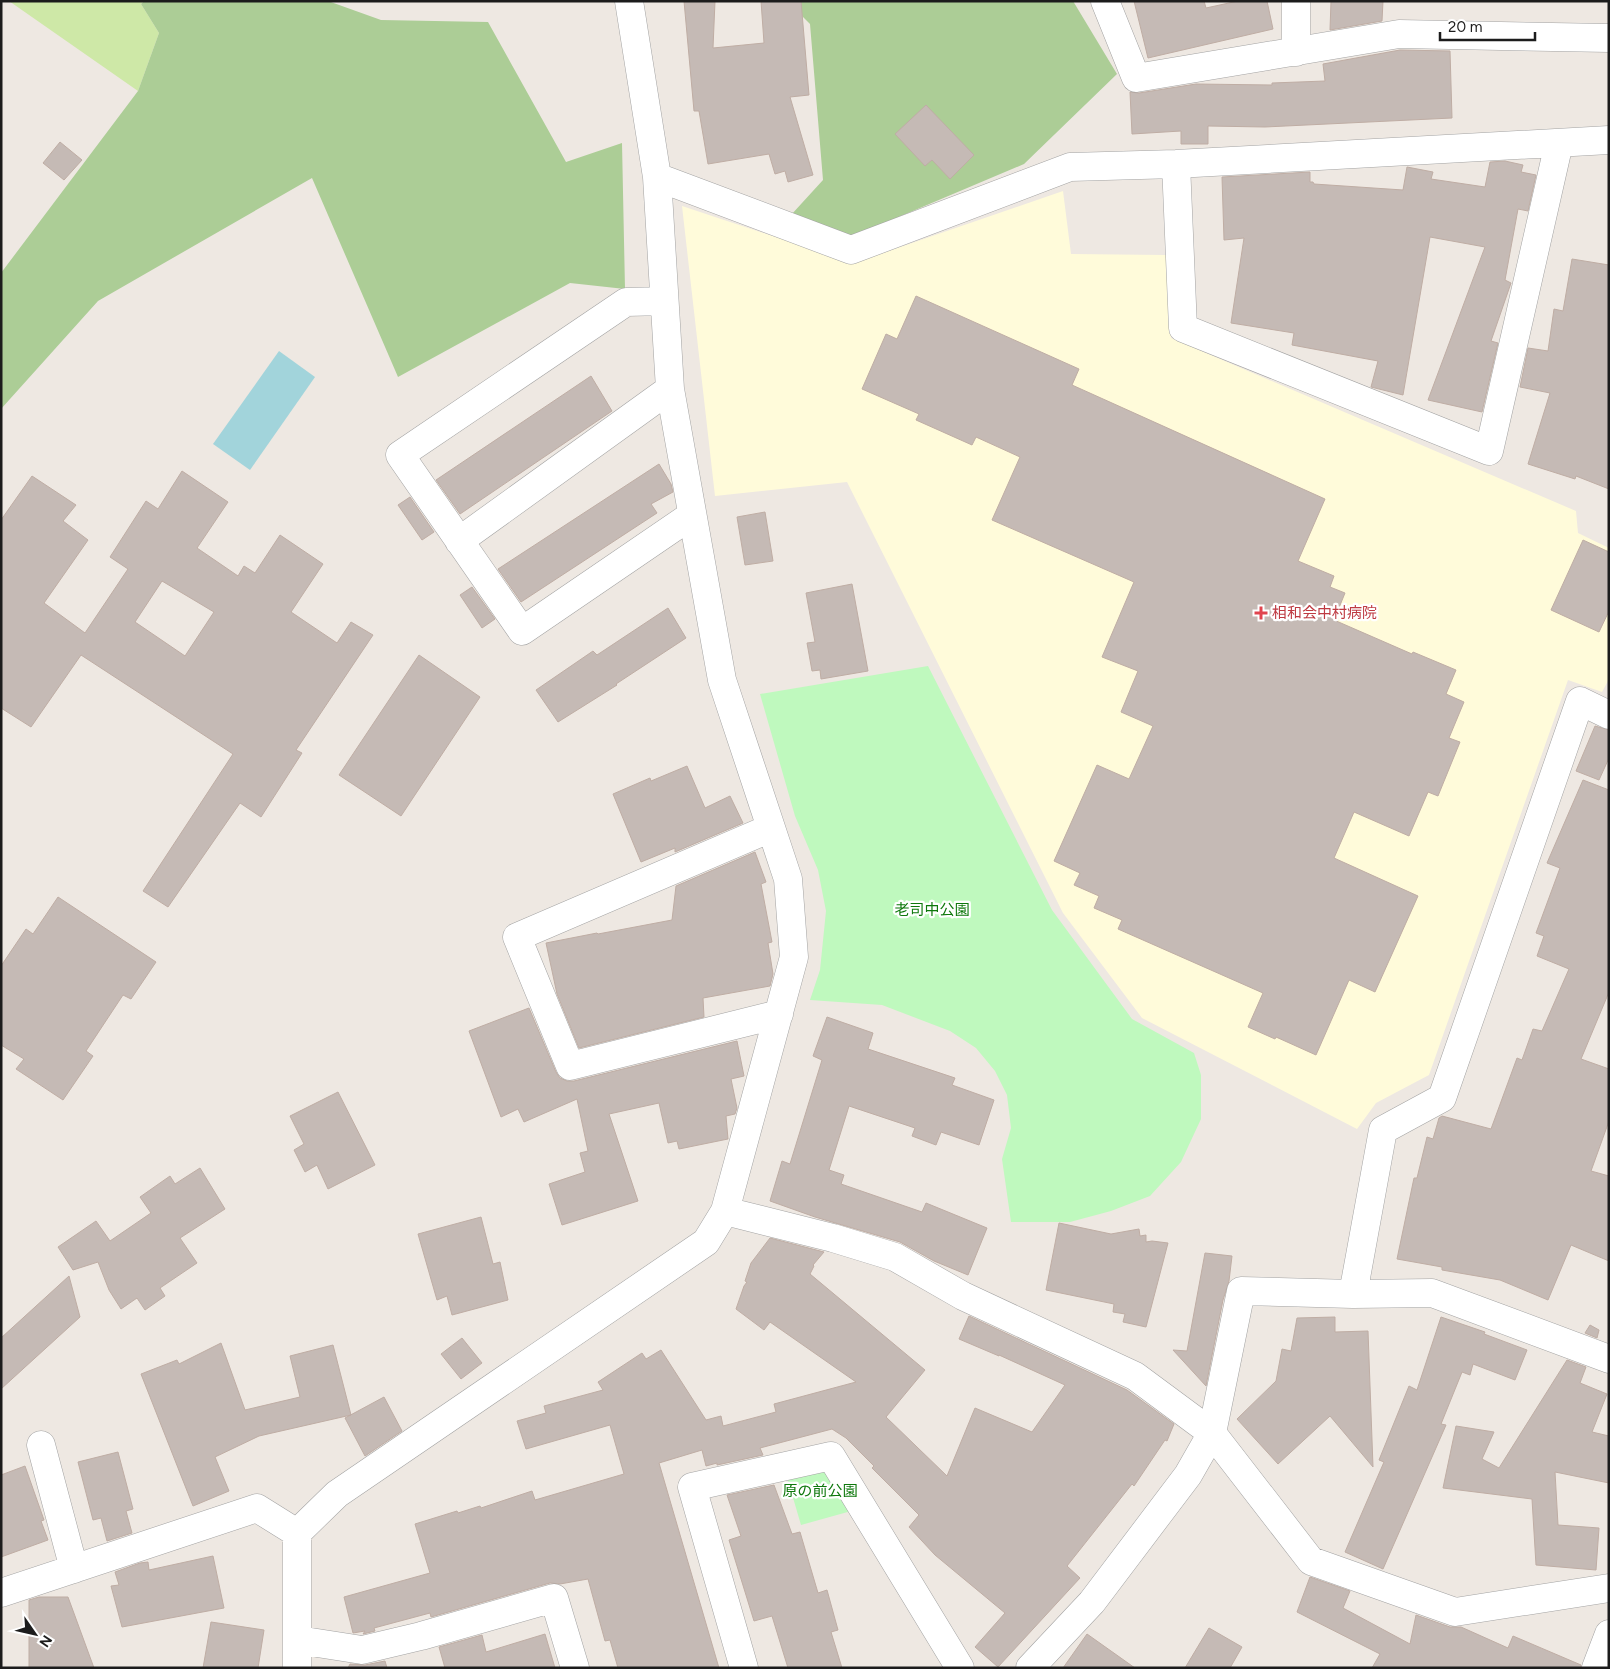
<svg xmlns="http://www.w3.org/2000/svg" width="1610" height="1669" font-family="Figtree,'Noto Sans JP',sans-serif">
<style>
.education{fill:#fffbda}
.grass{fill:#cee8a7}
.forest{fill:#accd96}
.park{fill:#bff9be}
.water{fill:#a2d4db}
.building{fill:#c5bab5;stroke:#bfada4;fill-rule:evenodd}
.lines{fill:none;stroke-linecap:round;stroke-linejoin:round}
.minor-casing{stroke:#a3a3a3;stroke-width:29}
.minor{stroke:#fff;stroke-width:28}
.health-dot{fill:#e0444e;stroke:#fff;stroke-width:2}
.labels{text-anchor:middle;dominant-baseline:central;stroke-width:4.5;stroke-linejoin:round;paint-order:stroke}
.health-label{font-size:15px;fill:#be3a42;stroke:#fff;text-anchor:start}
.park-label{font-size:15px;fill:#0e780c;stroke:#fff}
</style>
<rect width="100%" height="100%" fill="#eee8e2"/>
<path class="education" d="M 1063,191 L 1071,254 L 1166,255 L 1171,338 L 1576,511 L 1578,533 L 1609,548 L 1609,679 L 1602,692 L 1568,680 L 1429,1075 L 1376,1103 L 1357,1129 L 1142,1018 L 1063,913 L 847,482 L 715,496 L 682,206 L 854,263 Z"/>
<path class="grass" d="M 9,1 L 144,1 L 141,4 L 159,33 L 138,91 Z"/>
<path class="forest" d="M 144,1 L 328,1 L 381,20 L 488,22 L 566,162 L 622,143 L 625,289 L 570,283 L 398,377 L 312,178 L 98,301 L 1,409 L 1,273 L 138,91 L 159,33 L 141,4 Z
M 787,1 L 1073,1 L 1117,74 L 1024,164 L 849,238 L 791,215 L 823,180 L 810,24 Z"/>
<path class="park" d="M 928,666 L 1052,910 L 1132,1019 L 1194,1053 L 1201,1075 L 1201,1119 L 1181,1162 L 1150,1196 L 1111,1211 L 1070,1222 L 1011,1222 L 1002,1159 L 1011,1128 L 1007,1095 L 995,1071 L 976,1048 L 950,1031 L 882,1005 L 810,1000 L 820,970 L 826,911 L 818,870 L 795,816 L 760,694 Z
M 831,1456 L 862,1508 L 801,1525 L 784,1467 Z"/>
<path class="water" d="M 279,351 L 315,377 L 250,470 L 213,444 Z"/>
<path class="building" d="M 684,1 L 715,1 L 713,48 L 764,43 L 761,1 L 801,1 L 809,95 L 790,97 L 813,175 L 788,182 L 785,171 L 775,174 L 769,154 L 708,164 L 699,111 L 694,111 Z
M 1134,1 L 1204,1 L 1206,8 L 1238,1 L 1267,1 L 1273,29 L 1148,58 Z
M 1331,1 L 1383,1 L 1382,21 L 1330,30 Z
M 1400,50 L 1450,51 L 1452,118 L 1265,127 L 1208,126 L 1208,144 L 1181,144 L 1181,131 L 1132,134 L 1130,92 L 1139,93 L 1196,84 L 1272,85 L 1272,83 L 1325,81 L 1323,64 Z
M 926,105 L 974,155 L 950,179 L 932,160 L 925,166 L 895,134 Z
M 60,142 L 82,160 L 64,180 L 43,163 Z
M 1505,161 L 1523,165 L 1521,172 L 1536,175 L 1528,211 L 1518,209 L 1505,280 L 1511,283 L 1491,341 L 1498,343 L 1482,412 L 1428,400 L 1485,247 L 1430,237 L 1403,395 L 1371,387 L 1378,361 L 1292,345 L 1294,333 L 1231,323 L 1244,238 L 1224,240 L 1222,177 L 1310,172 L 1310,182 L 1313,182 L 1314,184 L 1403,190 L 1407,167 L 1433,172 L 1431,179 L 1485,187 L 1490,162 Z
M 1572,259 L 1609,265 L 1609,489 L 1576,476 L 1575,479 L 1528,464 L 1550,393 L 1520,387 L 1528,348 L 1548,351 L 1554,309 L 1563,311 Z
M 916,296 L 1079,369 L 1072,385 L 1325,499 L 1298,561 L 1334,576 L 1330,587 L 1345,593 L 1334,620 L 1412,654 L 1413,652 L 1456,670 L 1446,694 L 1464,702 L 1449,738 L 1460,742 L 1438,796 L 1428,792 L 1409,836 L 1354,812 L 1334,858 L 1418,896 L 1375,992 L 1349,980 L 1316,1055 L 1276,1037 L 1275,1039 L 1248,1027 L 1263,993 L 1118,929 L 1122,920 L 1094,908 L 1099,896 L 1074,885 L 1080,873 L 1054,861 L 1097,765 L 1129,779 L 1153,726 L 1121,712 L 1138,671 L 1102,657 L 1134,582 L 992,520 L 1020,457 L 976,437 L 972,445 L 916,420 L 919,414 L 862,389 L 886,334 L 897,339 Z
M 591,376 L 612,411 L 460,514 L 436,480 Z
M 659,464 L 671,484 L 673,492 L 651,504 L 657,513 L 521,602 L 498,569 Z
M 182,471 L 228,502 L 197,548 L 238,576 L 244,566 L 255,573 L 280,535 L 323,564 L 291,612 L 337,643 L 351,622 L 373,635 L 296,750 L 302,753 L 261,817 L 240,803 L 168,907 L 143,891 L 233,754 L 81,655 L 31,727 L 1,708 L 1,520 L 32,476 L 76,505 L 63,521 L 88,540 L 44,603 L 85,633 L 128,569 L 110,557 L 146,501 L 158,509 ZM 162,581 L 214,612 L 185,656 L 135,622 Z
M 410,497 L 434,532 L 422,540 L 398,505 Z
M 765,512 L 773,561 L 745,565 L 737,517 Z
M 1583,540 L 1609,552 L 1609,611 L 1599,632 L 1551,610 Z
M 852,584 L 868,671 L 821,679 L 820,670 L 812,671 L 807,643 L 815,642 L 806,593 Z
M 472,587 L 495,619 L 482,628 L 460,595 Z
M 668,608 L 686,638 L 616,684 L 617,685 L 558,722 L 536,690 L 593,651 L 597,655 Z
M 419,655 L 480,697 L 401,816 L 339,775 Z
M 1595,726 L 1609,730 L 1609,758 L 1599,780 L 1576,771 Z
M 687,766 L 705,808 L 730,796 L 743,823 L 675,852 L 675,848 L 641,862 L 613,794 L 650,778 L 651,781 Z
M 1583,780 L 1609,790 L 1609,992 L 1581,1059 L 1609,1069 L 1609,1121 L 1591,1171 L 1609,1176 L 1609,1261 L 1571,1245 L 1548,1300 L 1500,1280 L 1442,1270 L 1442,1267 L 1397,1259 L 1414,1178 L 1417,1178 L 1427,1137 L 1433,1139 L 1439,1118 L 1442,1116 L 1491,1129 L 1517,1058 L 1522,1060 L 1533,1029 L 1542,1031 L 1569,969 L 1537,956 L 1544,936 L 1536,933 L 1560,868 L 1547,863 Z
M 755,852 L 766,882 L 761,884 L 772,942 L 768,943 L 773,974 L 770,986 L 703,998 L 704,1017 L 579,1048 L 557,994 L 546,943 L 597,933 L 598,934 L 672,920 L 676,886 Z
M 58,897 L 156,962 L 131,999 L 123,995 L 86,1051 L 93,1056 L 63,1100 L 16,1069 L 24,1059 L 1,1045 L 1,966 L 26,929 L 33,934 Z
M 529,1008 L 556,1072 L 560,1078 L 567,1081 L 574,1081 L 737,1041 L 744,1076 L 731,1079 L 737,1108 L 735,1114 L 726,1116 L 728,1139 L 679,1149 L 677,1141 L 668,1143 L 659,1103 L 609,1114 L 638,1201 L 562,1225 L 549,1184 L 585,1172 L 580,1153 L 588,1151 L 577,1099 L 524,1122 L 518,1109 L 501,1117 L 469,1031 Z
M 827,1017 L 873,1033 L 868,1049 L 955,1078 L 952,1085 L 994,1100 L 979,1145 L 941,1132 L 936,1145 L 912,1136 L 915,1128 L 849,1106 L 829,1170 L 844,1175 L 841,1184 L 922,1212 L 926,1203 L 987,1228 L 968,1275 L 934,1261 L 900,1242 L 815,1217 L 770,1201 L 782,1161 L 790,1164 L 822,1060 L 813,1056 Z
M 338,1092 L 375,1165 L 328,1189 L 317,1165 L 305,1172 L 294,1150 L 304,1144 L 290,1116 Z
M 200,1168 L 225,1209 L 180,1238 L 197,1263 L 160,1288 L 165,1296 L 145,1310 L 137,1298 L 121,1309 L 109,1290 L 98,1262 L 73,1270 L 58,1247 L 96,1221 L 110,1241 L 151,1213 L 140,1197 L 170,1176 L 175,1184 Z
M 481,1217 L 493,1264 L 500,1262 L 508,1300 L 452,1315 L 447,1296 L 437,1300 L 418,1234 Z
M 1059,1223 L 1111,1234 L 1139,1229 L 1140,1236 L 1146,1235 L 1146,1242 L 1152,1241 L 1168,1243 L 1146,1327 L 1123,1322 L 1125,1314 L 1113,1312 L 1114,1304 L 1046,1290 Z
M 770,1238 L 824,1252 L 813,1265 L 814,1266 L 810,1274 L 925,1370 L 886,1417 L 947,1476 L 975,1408 L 1032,1432 L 1065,1385 L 999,1355 L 999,1356 L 959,1339 L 969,1316 L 1127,1390 L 1174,1424 L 1167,1441 L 1165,1440 L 1134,1486 L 1132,1484 L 1067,1566 L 1080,1578 L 998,1667 L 975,1647 L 1005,1613 L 935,1555 L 909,1527 L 919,1515 L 872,1468 L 874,1466 L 846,1438 L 832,1429 L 760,1448 L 763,1455 L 717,1465 L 717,1463 L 706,1466 L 702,1450 L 659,1463 L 719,1668 L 618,1668 L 610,1640 L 605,1641 L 588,1579 L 560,1584 L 550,1583 L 431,1617 L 430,1613 L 374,1628 L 375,1631 L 363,1634 L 365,1631 L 353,1633 L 344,1597 L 430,1573 L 415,1524 L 457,1511 L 458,1513 L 480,1506 L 481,1508 L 532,1491 L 535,1500 L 624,1474 L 610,1425 L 526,1449 L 517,1421 L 546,1413 L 544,1406 L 603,1390 L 598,1382 L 642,1353 L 646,1359 L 661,1350 L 706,1420 L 721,1416 L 723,1426 L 776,1412 L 774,1404 L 856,1382 L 770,1322 L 764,1330 L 736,1309 L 744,1286 L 747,1282 L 745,1281 L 751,1263 Z
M 1205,1253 L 1232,1256 L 1229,1281 L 1223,1300 L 1206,1386 L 1173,1350 L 1187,1351 Z
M 69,1276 L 80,1317 L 1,1389 L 1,1338 Z
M 1335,1317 L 1335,1332 L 1368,1331 L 1373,1467 L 1330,1416 L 1278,1464 L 1237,1419 L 1276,1381 L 1282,1349 L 1291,1351 L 1297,1318 Z
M 1441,1317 L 1485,1332 L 1484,1334 L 1527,1350 L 1515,1380 L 1473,1364 L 1470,1375 L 1462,1372 L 1441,1424 L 1446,1425 L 1383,1569 L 1345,1552 L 1384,1462 L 1379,1460 L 1409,1386 L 1417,1390 Z
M 1590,1325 L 1599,1330 L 1597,1338 L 1585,1333 Z
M 462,1338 L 482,1363 L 461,1379 L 441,1354 Z
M 221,1343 L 245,1410 L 300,1397 L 290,1356 L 333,1345 L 351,1415 L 259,1436 L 215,1457 L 229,1491 L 193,1506 L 141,1374 L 177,1360 L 179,1364 Z
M 1567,1360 L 1586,1367 L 1580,1383 L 1607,1394 L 1592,1432 L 1609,1436 L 1609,1483 L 1555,1472 L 1558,1525 L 1599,1528 L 1596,1570 L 1536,1565 L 1532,1499 L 1443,1488 L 1456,1426 L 1494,1432 L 1482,1459 L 1499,1468 Z
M 384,1397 L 402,1431 L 365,1456 L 345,1418 Z
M 118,1452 L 133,1509 L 126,1511 L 132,1533 L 107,1541 L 101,1518 L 93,1520 L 78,1462 Z
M 25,1466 L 44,1520 L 41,1521 L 48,1540 L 1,1557 L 1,1475 Z
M 774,1485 L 792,1534 L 800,1532 L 818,1593 L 827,1590 L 838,1630 L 831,1632 L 842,1668 L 788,1668 L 772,1616 L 754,1621 L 729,1540 L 741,1536 L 727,1495 Z
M 213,1556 L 224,1608 L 122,1627 L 111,1586 L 119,1585 L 115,1572 L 140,1563 L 148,1562 L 149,1570 Z
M 1310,1577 L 1350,1591 L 1343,1608 L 1410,1644 L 1416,1615 L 1450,1627 L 1461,1627 L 1508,1648 L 1513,1636 L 1581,1665 L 1581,1668 L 1372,1668 L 1380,1654 L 1297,1612 Z
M 39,1597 L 68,1597 L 94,1668 L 29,1668 L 29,1600 Z
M 211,1622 L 264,1630 L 258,1668 L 203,1668 Z
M 1209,1628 L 1242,1647 L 1230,1668 L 1185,1668 Z
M 545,1634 L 555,1668 L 445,1668 L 439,1647 L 482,1635 L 486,1652 Z
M 1087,1634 L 1135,1668 L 1063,1668 Z
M 385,1661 L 387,1668 L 348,1668 L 350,1664 L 365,1665 Z"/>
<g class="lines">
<defs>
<path id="minor" d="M 629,1 L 657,177
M 1105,1 L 1136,78 L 1399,34 L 1609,38
M 1296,1 L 1296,52
M 1176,164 L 1183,328 L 1489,451 L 1559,143
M 664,301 L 626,302 L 400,455 L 522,631 L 692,515
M 459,541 L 670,389
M 771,828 L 517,937 L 570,1066 L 779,1014
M 725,1211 L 794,957 L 788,879 L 722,680 L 670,389 L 657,177 L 851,250 L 1070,167 L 1176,164 L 1609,140
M 1353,1294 L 1432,1293 L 1609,1359
M 41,1445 L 74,1569
M 1,1593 L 257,1508 L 297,1533
M 298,1640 L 362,1650 L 421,1636 L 554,1598 L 575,1668
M 297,1668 L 297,1533 L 337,1494 L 706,1242 L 725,1211 L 833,1238 L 895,1257 L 963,1296 L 1135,1376 L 1212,1433 L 1311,1561 L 1455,1612 L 1609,1588
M 744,1668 L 692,1487 L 831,1456 L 960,1668
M 1030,1668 L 1092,1602 L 1188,1475 L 1212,1433 L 1241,1291 L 1353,1294 L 1383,1130 L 1442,1098 L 1580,701 L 1609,715
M 1596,1668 L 1609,1634"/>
</defs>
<use href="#minor" class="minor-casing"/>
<use href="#minor" class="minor"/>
</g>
<path class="health-dot" d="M1258.5 605.5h5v5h5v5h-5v5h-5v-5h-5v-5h5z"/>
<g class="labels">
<g class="health-label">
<text x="1272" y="613">相和会中村病院</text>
</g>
<g class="park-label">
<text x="932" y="910">老司中公園</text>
<text x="820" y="1491">原の前公園</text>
</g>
</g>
<rect width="1610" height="1669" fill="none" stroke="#1c1c1c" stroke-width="5"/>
<g transform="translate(35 1634) rotate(124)" stroke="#ffffff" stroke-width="4" paint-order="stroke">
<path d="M0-4L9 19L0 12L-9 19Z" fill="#1c1c1c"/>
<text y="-8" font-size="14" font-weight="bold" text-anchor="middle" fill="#1c1c1c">N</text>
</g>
<path d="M1440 32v8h95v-8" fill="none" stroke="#1c1c1c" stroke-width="2.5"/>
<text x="1448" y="32" font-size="15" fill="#1c1c1c" stroke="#ffffff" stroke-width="4" paint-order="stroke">20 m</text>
</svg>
